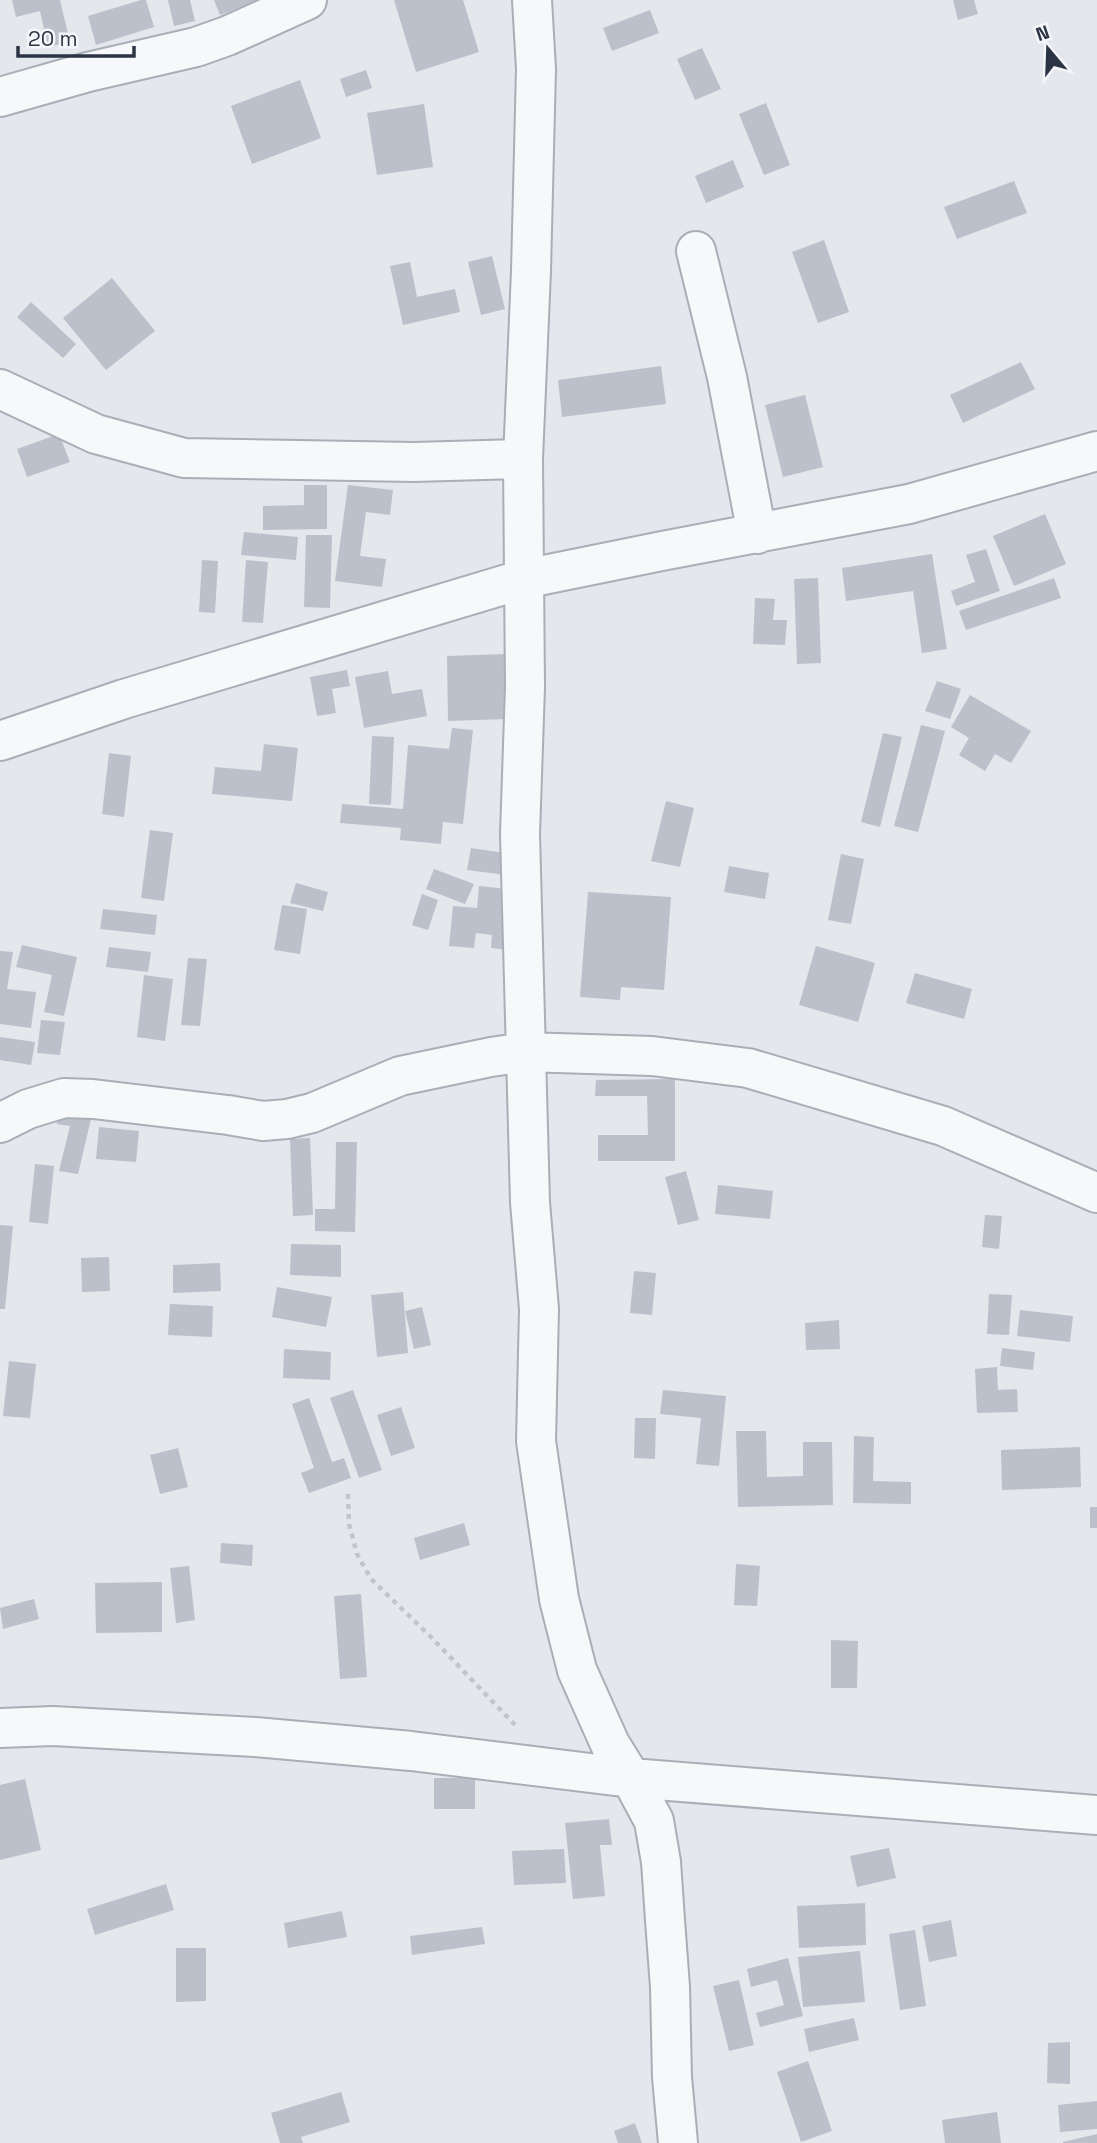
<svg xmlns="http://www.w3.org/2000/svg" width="1097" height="2143" font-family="'Space Grotesk',sans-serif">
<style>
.building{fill:#bbc0ca}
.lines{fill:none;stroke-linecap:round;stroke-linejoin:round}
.minor-casing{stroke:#a9aeb7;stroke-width:42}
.path{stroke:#c2c5cb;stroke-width:4.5;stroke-dasharray:5 5;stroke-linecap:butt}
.minor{stroke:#f7f8fa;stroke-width:38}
</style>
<rect width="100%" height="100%" fill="#e4e7ec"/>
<path class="building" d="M 12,0 L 60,0 L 70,42 L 48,47 L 40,11 L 16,17 Z
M 141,0 L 146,0 L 154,27 L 96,45 L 88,16 Z
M 168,0 L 190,0 L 195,21 L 174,26 Z
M 214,0 L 260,0 L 220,15 Z
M 394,0 L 463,0 L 479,52 L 416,72 Z
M 953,0 L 974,0 L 978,14 L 958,20 Z
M 650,10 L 659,33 L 612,51 L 603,28 Z
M 702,48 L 721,89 L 695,100 L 677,59 Z
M 366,70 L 372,88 L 346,97 L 340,79 Z
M 300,80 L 321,138 L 252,164 L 231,106 Z
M 766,103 L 790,165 L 764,175 L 739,114 Z
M 424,104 L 433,167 L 377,175 L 367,113 Z
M 733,160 L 744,187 L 706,203 L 695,176 Z
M 1014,181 L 1027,213 L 957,239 L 944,207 Z
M 824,240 L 849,312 L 818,323 L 792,252 Z
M 492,256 L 505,309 L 481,315 L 468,262 Z
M 410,262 L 417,297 L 455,289 L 460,312 L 403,325 L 390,266 Z
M 112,278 L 155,331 L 106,370 L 63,318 Z
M 31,302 L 76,344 L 63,358 L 17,317 Z
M 1021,362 L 1035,389 L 963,423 L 950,395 Z
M 661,366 L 666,404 L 562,417 L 558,380 Z
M 805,395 L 823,467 L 783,477 L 765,405 Z
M 59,434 L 70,462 L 27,477 L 17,449 Z
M 304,485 L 327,485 L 327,529 L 263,530 L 263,506 L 304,505 Z
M 348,485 L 393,490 L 390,515 L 366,512 L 360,556 L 386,559 L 382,587 L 335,581 Z
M 1045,514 L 1066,564 L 1014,586 L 993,536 Z
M 244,532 L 298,537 L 296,560 L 241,555 Z
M 306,535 L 332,535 L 330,608 L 304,607 Z
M 986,549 L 1000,591 L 956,606 L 951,591 L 975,582 L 966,555 Z
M 932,554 L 947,649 L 922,653 L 913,591 L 846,601 L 842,568 Z
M 202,560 L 218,561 L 215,613 L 199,612 Z
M 246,560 L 268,562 L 263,623 L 242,622 Z
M 818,578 L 821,663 L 797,664 L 794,579 Z
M 1054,578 L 1061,598 L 966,630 L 959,611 Z
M 755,598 L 775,599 L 773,620 L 787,620 L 785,645 L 753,644 Z
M 506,654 L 507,719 L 448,721 L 447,656 Z
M 347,670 L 350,686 L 332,689 L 336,713 L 317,716 L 310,677 Z
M 388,671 L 392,694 L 422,689 L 427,716 L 364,728 L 355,677 Z
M 937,681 L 961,689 L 950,719 L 925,711 Z
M 970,695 L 1031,731 L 1011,763 L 995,754 L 985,771 L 959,755 L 969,738 L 951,727 Z
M 921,725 L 945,731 L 918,832 L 894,826 Z
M 452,728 L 473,730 L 463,824 L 443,822 L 441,844 L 400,840 L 401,828 L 340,823 L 342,804 L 403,809 L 408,745 L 449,749 Z
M 883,733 L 902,737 L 880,827 L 861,822 Z
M 372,736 L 394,737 L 391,805 L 369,804 Z
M 264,744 L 298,748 L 292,801 L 212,794 L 215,767 L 261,771 Z
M 109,753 L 131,756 L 124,817 L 102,814 Z
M 666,801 L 694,808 L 680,867 L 651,861 Z
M 150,830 L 173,833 L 164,901 L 141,898 Z
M 471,848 L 518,855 L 514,876 L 467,870 Z
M 841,854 L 864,859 L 851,924 L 828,920 Z
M 729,866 L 769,873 L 765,899 L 724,892 Z
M 434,869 L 474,884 L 465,904 L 426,889 Z
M 296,883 L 328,892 L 323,911 L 290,903 Z
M 479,886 L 516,890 L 511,950 L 491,948 L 492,935 L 476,933 L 474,948 L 449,946 L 453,906 L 477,908 Z
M 588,892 L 671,897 L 664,990 L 621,987 L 620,1000 L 580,997 Z
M 422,894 L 438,900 L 428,930 L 412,925 Z
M 282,905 L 307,909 L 300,954 L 274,950 Z
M 103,909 L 157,915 L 155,935 L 100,929 Z
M 22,945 L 77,957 L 64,1016 L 44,1012 L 52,975 L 16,967 Z
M 816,946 L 875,963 L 858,1022 L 799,1005 Z
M 109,947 L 151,952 L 148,972 L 106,967 Z
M 0,951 L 13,952 L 7,989 L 36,992 L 31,1028 L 0,1024 Z
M 188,958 L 207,959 L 200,1026 L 181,1025 Z
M 915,973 L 972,989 L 964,1019 L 906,1003 Z
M 144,975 L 173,979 L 165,1041 L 137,1037 Z
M 41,1020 L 65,1022 L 60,1055 L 37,1053 Z
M 0,1037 L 35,1042 L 31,1065 L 0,1060 Z
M 675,1079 L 675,1161 L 598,1161 L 598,1135 L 648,1135 L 647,1096 L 595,1096 L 596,1080 Z
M 61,1108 L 92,1115 L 78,1174 L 59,1171 L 70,1126 L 57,1124 Z
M 99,1127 L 139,1131 L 136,1162 L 96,1159 Z
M 310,1138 L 313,1215 L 293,1216 L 290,1139 Z
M 336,1142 L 357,1142 L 355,1232 L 315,1231 L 315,1209 L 335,1209 Z
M 35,1164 L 54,1166 L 48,1224 L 29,1222 Z
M 686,1171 L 699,1220 L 678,1225 L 665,1177 Z
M 718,1185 L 773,1191 L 770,1219 L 715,1214 Z
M 985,1215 L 1002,1216 L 999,1249 L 982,1247 Z
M 0,1225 L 13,1226 L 5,1309 L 0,1309 Z
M 291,1244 L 341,1245 L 341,1277 L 290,1275 Z
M 109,1257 L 110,1291 L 82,1292 L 81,1258 Z
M 220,1263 L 221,1291 L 173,1293 L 173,1265 Z
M 634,1271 L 656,1273 L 652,1315 L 630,1313 Z
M 277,1287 L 332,1297 L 326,1327 L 272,1317 Z
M 403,1292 L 408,1353 L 377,1357 L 371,1295 Z
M 989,1294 L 1012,1295 L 1009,1335 L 987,1334 Z
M 170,1304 L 213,1306 L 212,1337 L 168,1335 Z
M 422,1307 L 431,1345 L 414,1349 L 405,1311 Z
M 1020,1310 L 1073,1316 L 1070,1342 L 1017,1336 Z
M 839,1320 L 840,1349 L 806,1350 L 805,1323 Z
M 1002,1348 L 1035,1352 L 1033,1370 L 1000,1366 Z
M 284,1349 L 331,1352 L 330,1380 L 283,1378 Z
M 9,1361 L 36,1364 L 30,1418 L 3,1416 Z
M 997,1367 L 998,1390 L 1017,1389 L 1018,1412 L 977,1413 L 975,1369 Z
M 353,1390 L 382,1470 L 359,1478 L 330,1398 Z
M 663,1390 L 726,1396 L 719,1466 L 696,1464 L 701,1418 L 660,1414 Z
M 309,1398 L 332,1462 L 344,1458 L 351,1478 L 309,1493 L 301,1473 L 314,1468 L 292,1404 Z
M 401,1407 L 415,1448 L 391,1456 L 377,1415 Z
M 635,1418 L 656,1418 L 655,1459 L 634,1458 Z
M 736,1431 L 766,1431 L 767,1477 L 803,1476 L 803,1442 L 832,1442 L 833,1505 L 738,1507 Z
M 854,1436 L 874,1437 L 873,1481 L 911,1482 L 911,1504 L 853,1503 Z
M 1080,1447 L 1081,1487 L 1002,1490 L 1001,1450 Z
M 178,1448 L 188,1487 L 160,1494 L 150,1455 Z
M 1090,1507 L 1097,1507 L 1097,1528 L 1090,1528 Z
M 464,1523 L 470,1545 L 420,1560 L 414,1538 Z
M 221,1543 L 253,1545 L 252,1566 L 220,1563 Z
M 736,1564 L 760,1566 L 757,1606 L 734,1605 Z
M 189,1566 L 195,1620 L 176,1623 L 170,1568 Z
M 162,1582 L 162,1632 L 96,1633 L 95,1583 Z
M 361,1594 L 367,1677 L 340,1679 L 334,1596 Z
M 34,1599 L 39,1619 L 3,1629 L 0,1608 Z
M 831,1640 L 858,1641 L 857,1688 L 831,1688 Z
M 434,1778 L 475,1778 L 475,1809 L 434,1809 Z
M 25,1779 L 41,1850 L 0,1860 L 0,1785 Z
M 609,1819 L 612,1845 L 600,1845 L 605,1896 L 573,1899 L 565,1823 Z
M 889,1848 L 896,1878 L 857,1887 L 850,1856 Z
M 564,1849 L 566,1883 L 514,1885 L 512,1851 Z
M 166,1884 L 174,1910 L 95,1935 L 87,1909 Z
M 865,1903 L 866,1945 L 799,1948 L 797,1906 Z
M 342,1911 L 347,1937 L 288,1948 L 284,1923 Z
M 951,1920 L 957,1956 L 929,1962 L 922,1926 Z
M 482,1927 L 485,1944 L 412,1955 L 410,1936 Z
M 915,1930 L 926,2006 L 900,2010 L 889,1934 Z
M 176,1948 L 206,1948 L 206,2001 L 176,2002 Z
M 860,1951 L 865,2002 L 803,2007 L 798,1957 Z
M 788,1958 L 803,2016 L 760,2027 L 756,2013 L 784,2005 L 777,1980 L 751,1987 L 747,1969 Z
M 739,1980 L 754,2045 L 729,2051 L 713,1986 Z
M 854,2018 L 859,2040 L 809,2052 L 804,2029 Z
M 1070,2042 L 1070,2084 L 1047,2083 L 1048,2043 Z
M 808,2061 L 832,2131 L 801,2142 L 777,2072 Z
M 341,2092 L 350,2122 L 301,2137 L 303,2143 L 280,2143 L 271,2113 Z
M 1097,2101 L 1097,2129 L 1060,2132 L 1058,2105 Z
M 997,2112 L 1001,2143 L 945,2143 L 942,2120 Z
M 635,2123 L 642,2143 L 618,2143 L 614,2131 Z
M 1097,2134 L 1097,2143 L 1063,2143 L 1063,2142 Z"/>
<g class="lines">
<defs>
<path id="minor" d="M 532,0 L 536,69 L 531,271 L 523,459 L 525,687 L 520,834 L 530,1202 L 539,1309 L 536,1441 L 559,1599 L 577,1670 L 610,1744 L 631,1778 L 654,1821 L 661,1862 L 665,1920 L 670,1987 L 672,2077 L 678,2143
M 0,97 L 88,72 L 196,47 L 227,36 L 307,0
M 696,251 L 727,377 L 757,534
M 0,389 L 96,434 L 184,458 L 414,462 L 523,459
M 0,741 L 124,699 L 524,579 L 662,551 L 909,504 L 1097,451
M 0,1123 L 28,1109 L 64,1098 L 93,1099 L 228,1115 L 263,1121 L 287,1119 L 312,1113 L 400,1076 L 491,1057 L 525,1052 L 652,1056 L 748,1068 L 943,1126 L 1097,1193
M 0,1728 L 53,1726 L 255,1737 L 411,1751 L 631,1778 L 1097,1815"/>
</defs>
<use href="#minor" class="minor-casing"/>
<path class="path" d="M 348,1494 L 349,1524 L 357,1554 L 371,1579 L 431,1637 L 515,1725"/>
<use href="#minor" class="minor"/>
</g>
<g transform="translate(1048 49) rotate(341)" stroke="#f4f6f9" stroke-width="5" paint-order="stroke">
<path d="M0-5L12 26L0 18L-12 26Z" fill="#2b3445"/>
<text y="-10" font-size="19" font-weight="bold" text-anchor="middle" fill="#2b3445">N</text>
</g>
<path d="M18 46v10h116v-10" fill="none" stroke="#2b3445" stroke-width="3.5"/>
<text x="28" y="46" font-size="21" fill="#2b3445" stroke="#f4f6f9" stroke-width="5" paint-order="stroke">20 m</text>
</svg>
